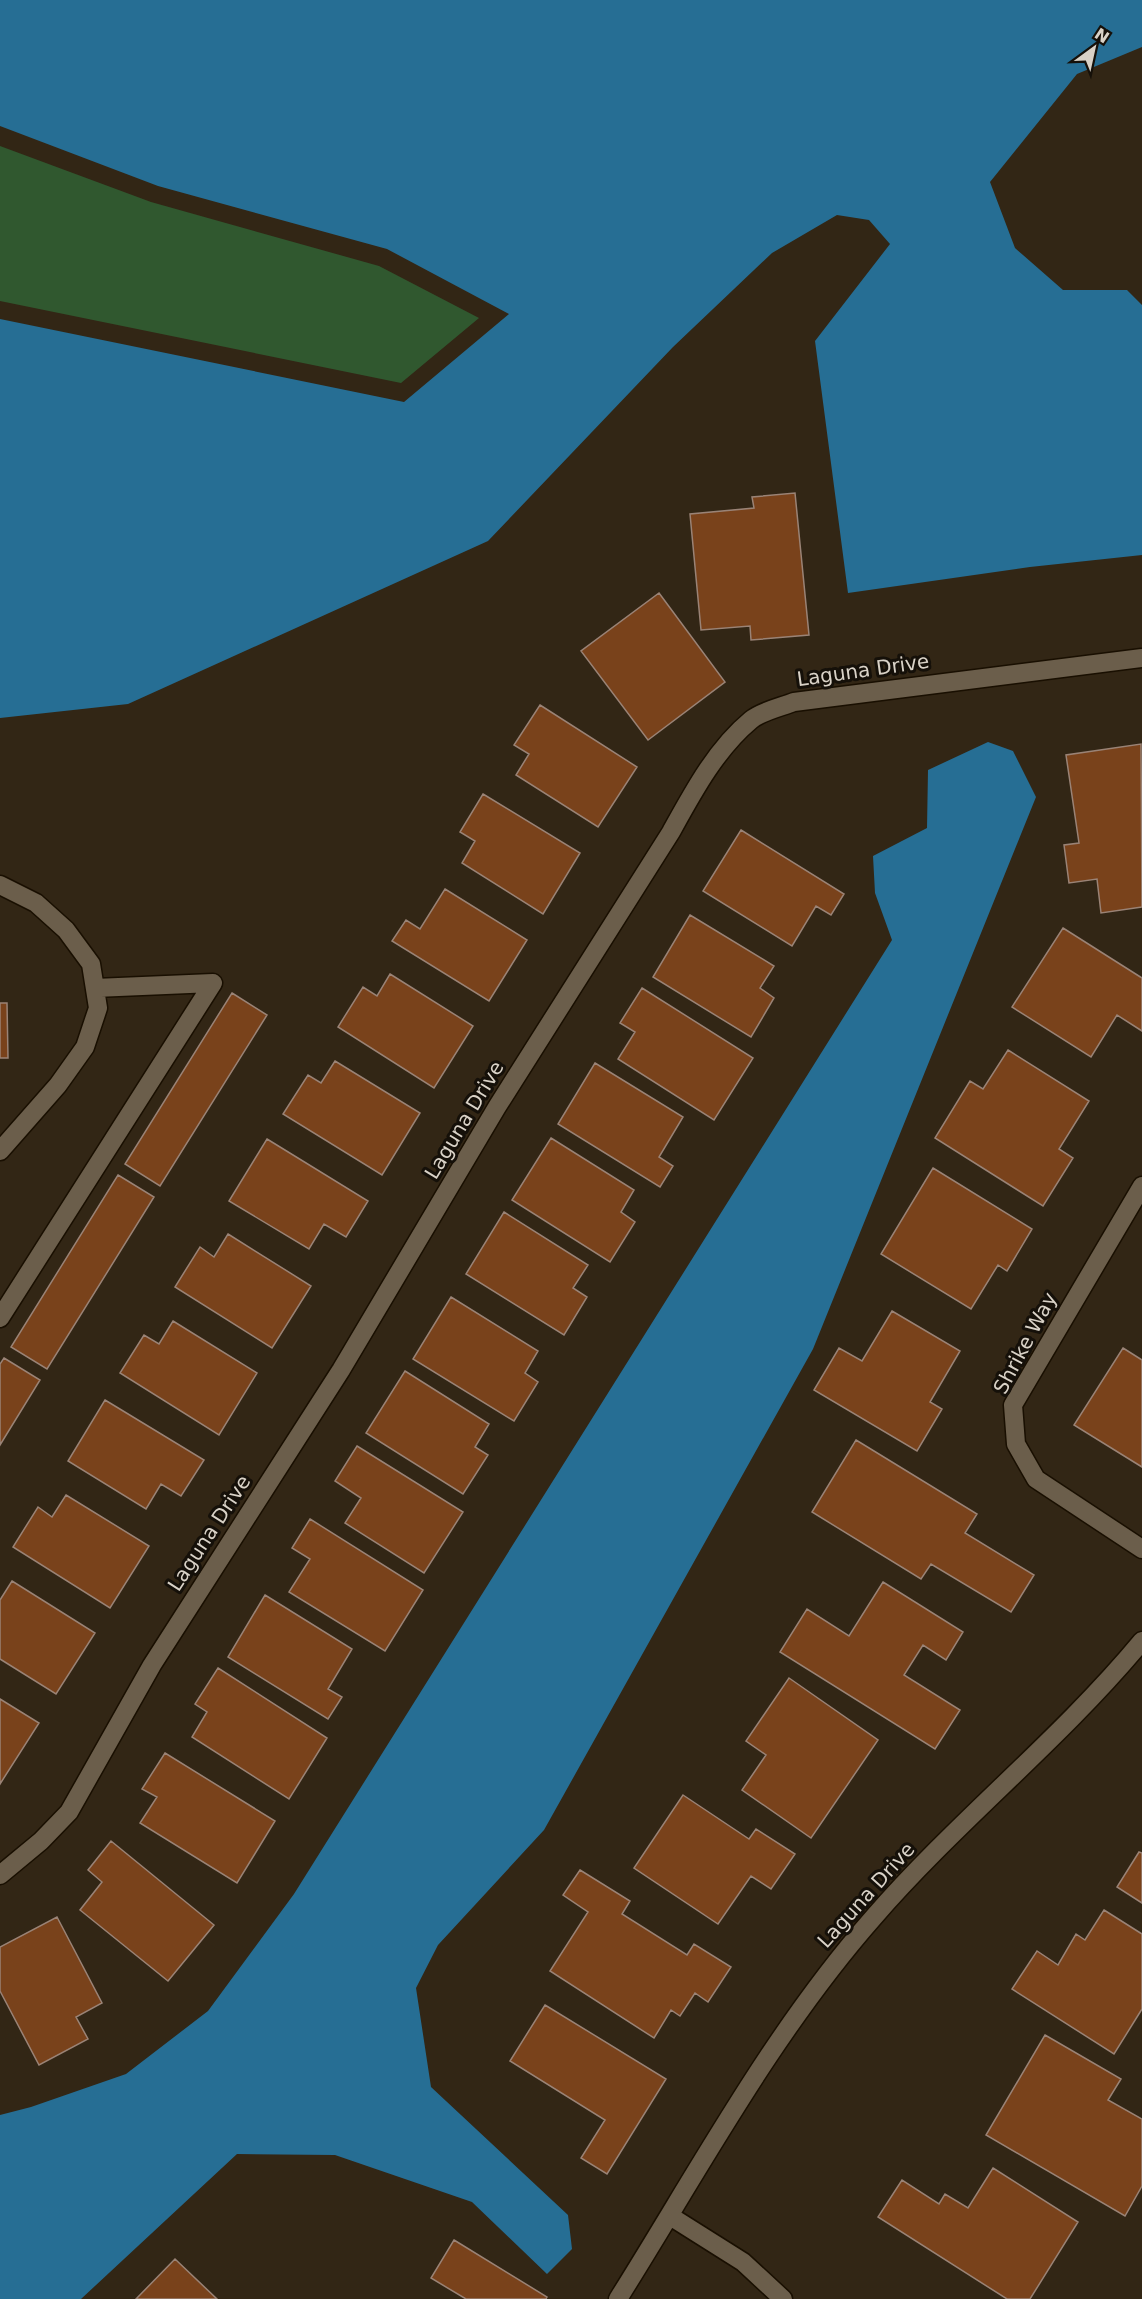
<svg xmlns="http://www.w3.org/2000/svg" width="1142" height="2299" font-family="'DejaVu Sans',sans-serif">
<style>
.green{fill:#30582f}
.water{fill:#266e94}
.building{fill:#79421b;stroke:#9a8376;stroke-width:1.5}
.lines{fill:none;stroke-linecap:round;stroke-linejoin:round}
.minor-casing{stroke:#190f01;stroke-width:21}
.minor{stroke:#6b5e4b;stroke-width:18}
.labels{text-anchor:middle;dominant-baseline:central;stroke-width:6;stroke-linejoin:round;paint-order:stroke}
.street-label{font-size:20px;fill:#d9d2c7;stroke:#151009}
</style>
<rect width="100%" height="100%" fill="#322615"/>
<path class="green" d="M 0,146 L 151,202 L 379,266 L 479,318 L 401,383 L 0,301 Z"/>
<path class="water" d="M 0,0 L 1142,0 L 1142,47 L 1077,74 L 990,182 L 1015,248 L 1063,290 L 1127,290 L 1142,305 L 1142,555 L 1030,567 L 848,593 L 815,341 L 890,244 L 869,220 L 837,215 L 772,253 L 673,347 L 488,541 L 128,704 L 0,718 L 0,319 L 404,402 L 509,314 L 387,249 L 158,186 L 0,126 Z
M 988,742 L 1013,751 L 1036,797 L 813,1349 L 544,1830 L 438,1945 L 416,1988 L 431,2087 L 568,2215 L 572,2249 L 547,2274 L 472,2202 L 335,2155 L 237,2154 L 81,2299 L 0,2299 L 0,2115 L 31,2107 L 126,2074 L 208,2011 L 294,1894 L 892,940 L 875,893 L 873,856 L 927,828 L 928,770 Z"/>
<path class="building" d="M 795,493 L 809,635 L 751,640 L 750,626 L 701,630 L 690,514 L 754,508 L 752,497 Z
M 659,593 L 725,682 L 648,740 L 581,651 Z
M 540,705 L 637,767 L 598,827 L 516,775 L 529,754 L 514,745 Z
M 1141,744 L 1142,907 L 1101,913 L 1097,879 L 1069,883 L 1064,845 L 1079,843 L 1066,755 Z
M 483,794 L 580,853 L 543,914 L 462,863 L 475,841 L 460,832 Z
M 741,830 L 844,894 L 831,915 L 816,906 L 792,946 L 703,891 Z
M 445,889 L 527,940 L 489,1001 L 392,941 L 406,920 L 420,929 Z
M 690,915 L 774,966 L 760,988 L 774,998 L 751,1037 L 653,977 Z
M 1063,928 L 1142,978 L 1142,1031 L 1117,1015 L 1091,1057 L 1012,1007 Z
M 390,974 L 473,1026 L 434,1088 L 338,1027 L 363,987 L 377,996 Z
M 642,988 L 753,1058 L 714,1120 L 618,1059 L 635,1032 L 620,1023 Z
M 232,993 L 267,1015 L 160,1186 L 125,1164 Z
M 0,1003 L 7,1003 L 8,1058 L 0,1058 Z
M 1008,1050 L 1089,1101 L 1059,1149 L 1073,1158 L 1043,1206 L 935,1138 L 970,1081 L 983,1089 Z
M 335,1061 L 420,1113 L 382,1175 L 283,1114 L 308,1075 L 321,1083 Z
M 595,1063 L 683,1117 L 659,1157 L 673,1166 L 660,1187 L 558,1124 Z
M 551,1138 L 634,1190 L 621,1212 L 635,1222 L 610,1262 L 512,1200 Z
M 267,1139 L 368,1201 L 346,1237 L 324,1224 L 309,1249 L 229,1201 Z
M 933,1168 L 1032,1229 L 1007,1271 L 998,1265 L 971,1309 L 881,1254 Z
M 118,1175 L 154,1197 L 47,1369 L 11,1347 Z
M 504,1212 L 588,1265 L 573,1288 L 587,1297 L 564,1335 L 466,1274 Z
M 228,1234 L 311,1286 L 272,1348 L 175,1287 L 200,1247 L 214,1257 Z
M 451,1297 L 538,1351 L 525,1373 L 538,1382 L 514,1421 L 413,1359 Z
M 892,1311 L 960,1351 L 930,1402 L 942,1409 L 917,1451 L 814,1390 L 839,1348 L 862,1361 Z
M 173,1321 L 257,1373 L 219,1435 L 120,1373 L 144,1335 L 159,1344 Z
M 1123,1348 L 1142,1360 L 1142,1467 L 1074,1425 Z
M 4,1358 L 40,1380 L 0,1445 L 0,1364 Z
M 405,1371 L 489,1424 L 475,1447 L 488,1455 L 463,1494 L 366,1433 Z
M 105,1400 L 204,1460 L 181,1496 L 161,1484 L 146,1509 L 68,1461 Z
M 856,1440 L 977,1514 L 965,1533 L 1034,1575 L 1011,1612 L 931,1564 L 921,1579 L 812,1512 Z
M 357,1446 L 463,1512 L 424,1573 L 345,1523 L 361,1498 L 335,1481 Z
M 66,1495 L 149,1546 L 110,1608 L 13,1547 L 38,1507 L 52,1517 Z
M 310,1519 L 423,1590 L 385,1651 L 289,1592 L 310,1559 L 292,1548 Z
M 12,1581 L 95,1633 L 56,1694 L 0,1659 L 0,1600 Z
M 883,1582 L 963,1632 L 946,1660 L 923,1645 L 904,1675 L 960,1710 L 935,1749 L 780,1652 L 807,1609 L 849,1636 Z
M 265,1595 L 352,1649 L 328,1689 L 342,1697 L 328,1719 L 228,1657 Z
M 218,1668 L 327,1738 L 289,1799 L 192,1737 L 207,1712 L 195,1704 Z
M 789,1678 L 878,1740 L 811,1838 L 742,1790 L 766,1755 L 746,1741 Z
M 0,1699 L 39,1723 L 0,1784 Z
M 165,1753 L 275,1821 L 237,1883 L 140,1823 L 157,1797 L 142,1789 Z
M 683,1795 L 749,1839 L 756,1829 L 795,1854 L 771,1889 L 751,1876 L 718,1924 L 634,1868 Z
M 111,1841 L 214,1925 L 168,1981 L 80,1910 L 102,1882 L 88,1870 Z
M 1139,1852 L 1142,1853 L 1142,1903 L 1117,1887 Z
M 580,1870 L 630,1901 L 622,1914 L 687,1955 L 694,1944 L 731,1967 L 708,2002 L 695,1993 L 680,2016 L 671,2010 L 654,2038 L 550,1971 L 588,1912 L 563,1895 Z
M 1104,1910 L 1142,1934 L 1142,2009 L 1114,2054 L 1012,1989 L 1037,1951 L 1058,1965 L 1076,1934 L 1085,1940 Z
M 57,1917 L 102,2003 L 76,2017 L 88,2039 L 39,2065 L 0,1991 L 0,1947 Z
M 545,2005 L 666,2079 L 607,2174 L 581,2158 L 605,2120 L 510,2061 Z
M 1045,2035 L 1121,2079 L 1108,2100 L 1142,2119 L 1142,2186 L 1125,2216 L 986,2135 Z
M 993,2168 L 1078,2222 L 1030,2299 L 1007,2299 L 878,2217 L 902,2180 L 939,2204 L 945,2194 L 968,2208 Z
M 454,2240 L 547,2297 L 546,2299 L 466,2299 L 431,2278 Z
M 175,2259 L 217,2299 L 136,2299 Z"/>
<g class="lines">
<defs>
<path id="minor" d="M 0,885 L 36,903 L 66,930 L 91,964 L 98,1008 L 85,1047 L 58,1085 L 0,1151
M 1142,1186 L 1013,1405 L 1016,1444 L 1036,1479 L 1142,1549
M 0,1318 L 213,983 L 95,988
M 0,1875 L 41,1841 L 69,1812 L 152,1665 L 341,1370 L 497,1107 L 671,832 C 693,792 716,749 751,720 C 762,711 781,707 794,702 L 1142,658
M 670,2216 L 743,2262 L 783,2299
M 618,2299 C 699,2170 772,2033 873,1918 C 958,1820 1060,1740 1142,1641"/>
</defs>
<use href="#minor" class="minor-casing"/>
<use href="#minor" class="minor"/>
</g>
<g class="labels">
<g class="street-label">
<text transform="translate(863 670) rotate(-8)">Laguna Drive</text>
<text transform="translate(464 1120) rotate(-59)">Laguna Drive</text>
<text transform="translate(1025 1343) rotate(-62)">Shrike Way</text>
<text transform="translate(209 1533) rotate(-57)">Laguna Drive</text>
<text transform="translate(866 1895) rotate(-48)">Laguna Drive</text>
</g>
</g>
<g transform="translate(1094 48) rotate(33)" stroke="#151009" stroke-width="4.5" paint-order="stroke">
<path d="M0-4.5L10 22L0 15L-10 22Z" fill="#d9d2c7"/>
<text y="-9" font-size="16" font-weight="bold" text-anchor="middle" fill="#d9d2c7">N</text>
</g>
</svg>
